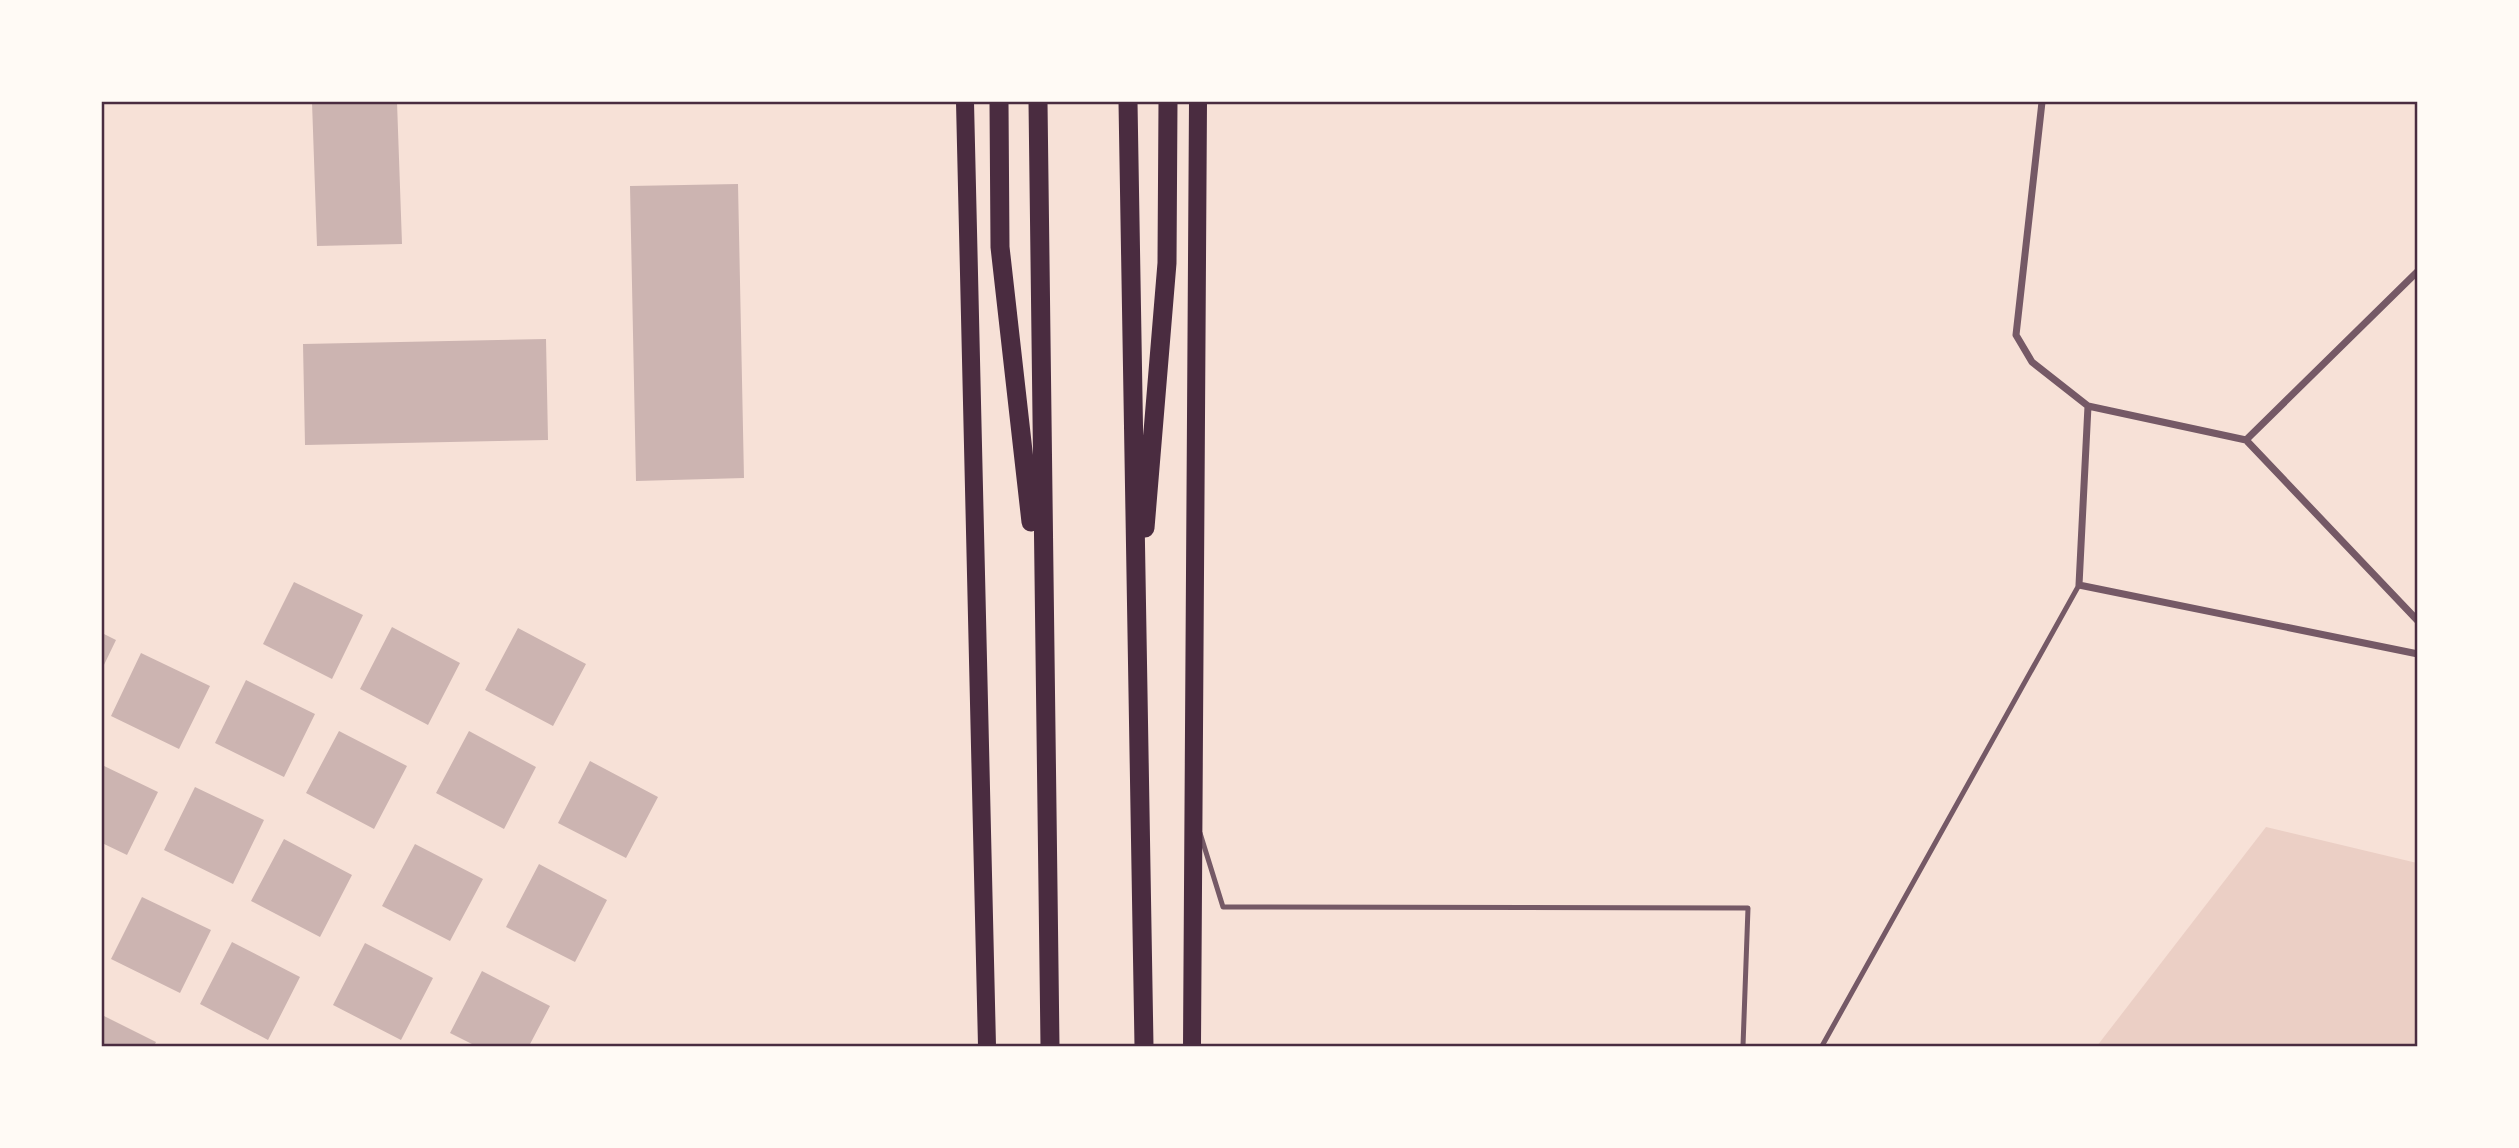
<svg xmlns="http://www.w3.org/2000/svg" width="2519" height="1148" font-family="'Exo 2',sans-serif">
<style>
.green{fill:#ebcfc5}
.building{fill:#ccb4b1}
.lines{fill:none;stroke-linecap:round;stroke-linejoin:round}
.service{stroke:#755966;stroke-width:5}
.minor{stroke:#755966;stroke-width:7}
.primary{stroke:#4a2c40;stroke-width:18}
.trunk{stroke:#4a2c40;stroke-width:19}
.neatline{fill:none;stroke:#4a2c40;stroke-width:2.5}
</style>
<rect width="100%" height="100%" fill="#f7e1d7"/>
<path class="green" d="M 2266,827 L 2417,863 L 2417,1046 L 2097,1046 Z"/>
<path class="building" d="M 312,102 L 397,102 L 402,244 L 317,246 Z
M 738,184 L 744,478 L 636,481 L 630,186 Z
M 546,339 L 548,440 L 305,445 L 303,344 Z
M 294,582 L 363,615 L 332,679 L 263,644 Z
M 392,627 L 460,663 L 428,725 L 360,689 Z
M 518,628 L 586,664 L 553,726 L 485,690 Z
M 102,633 L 116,640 L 102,669 Z
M 141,653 L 210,686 L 179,749 L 111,716 Z
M 246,680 L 315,714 L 284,777 L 215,743 Z
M 339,731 L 407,766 L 374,829 L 306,793 Z
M 469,731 L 536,767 L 504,829 L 436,793 Z
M 590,761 L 658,797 L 626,858 L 558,823 Z
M 102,765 L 158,792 L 127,855 L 102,843 Z
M 195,787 L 264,820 L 233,884 L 164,850 Z
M 284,839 L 352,875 L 320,937 L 251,901 Z
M 415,844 L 483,879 L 450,941 L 382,906 Z
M 539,864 L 607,900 L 575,962 L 506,927 Z
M 142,897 L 211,930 L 180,993 L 111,959 Z
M 232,942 L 300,977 L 268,1040 L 200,1004 Z
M 365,943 L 433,978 L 401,1040 L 333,1005 Z
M 482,971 L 550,1006 L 529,1046 L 476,1046 L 450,1033 Z
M 102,1015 L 156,1042 L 154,1046 L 102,1046 Z"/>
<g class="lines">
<path class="service" d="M 1200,833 L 1223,907 L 1748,908 L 1743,1046
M 1822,1046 L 2079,585"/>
<path class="minor" d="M 2042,102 L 2016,335 L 2032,362 L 2088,406
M 2246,440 L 2418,271
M 2418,621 L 2246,440 L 2088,406 L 2079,585 L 2418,654"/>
<path class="primary" d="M 965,102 L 987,1046
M 1192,1046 L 1198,102"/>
<path class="trunk" d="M 999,102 L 1000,247 L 1031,522
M 1038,102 L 1050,1046
M 1128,102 L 1144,1046
M 1145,528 L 1167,263 L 1168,102"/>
</g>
<rect width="2519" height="1148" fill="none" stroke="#fffaf5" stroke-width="206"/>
<rect x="103" y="103" width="2313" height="942" class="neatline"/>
</svg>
